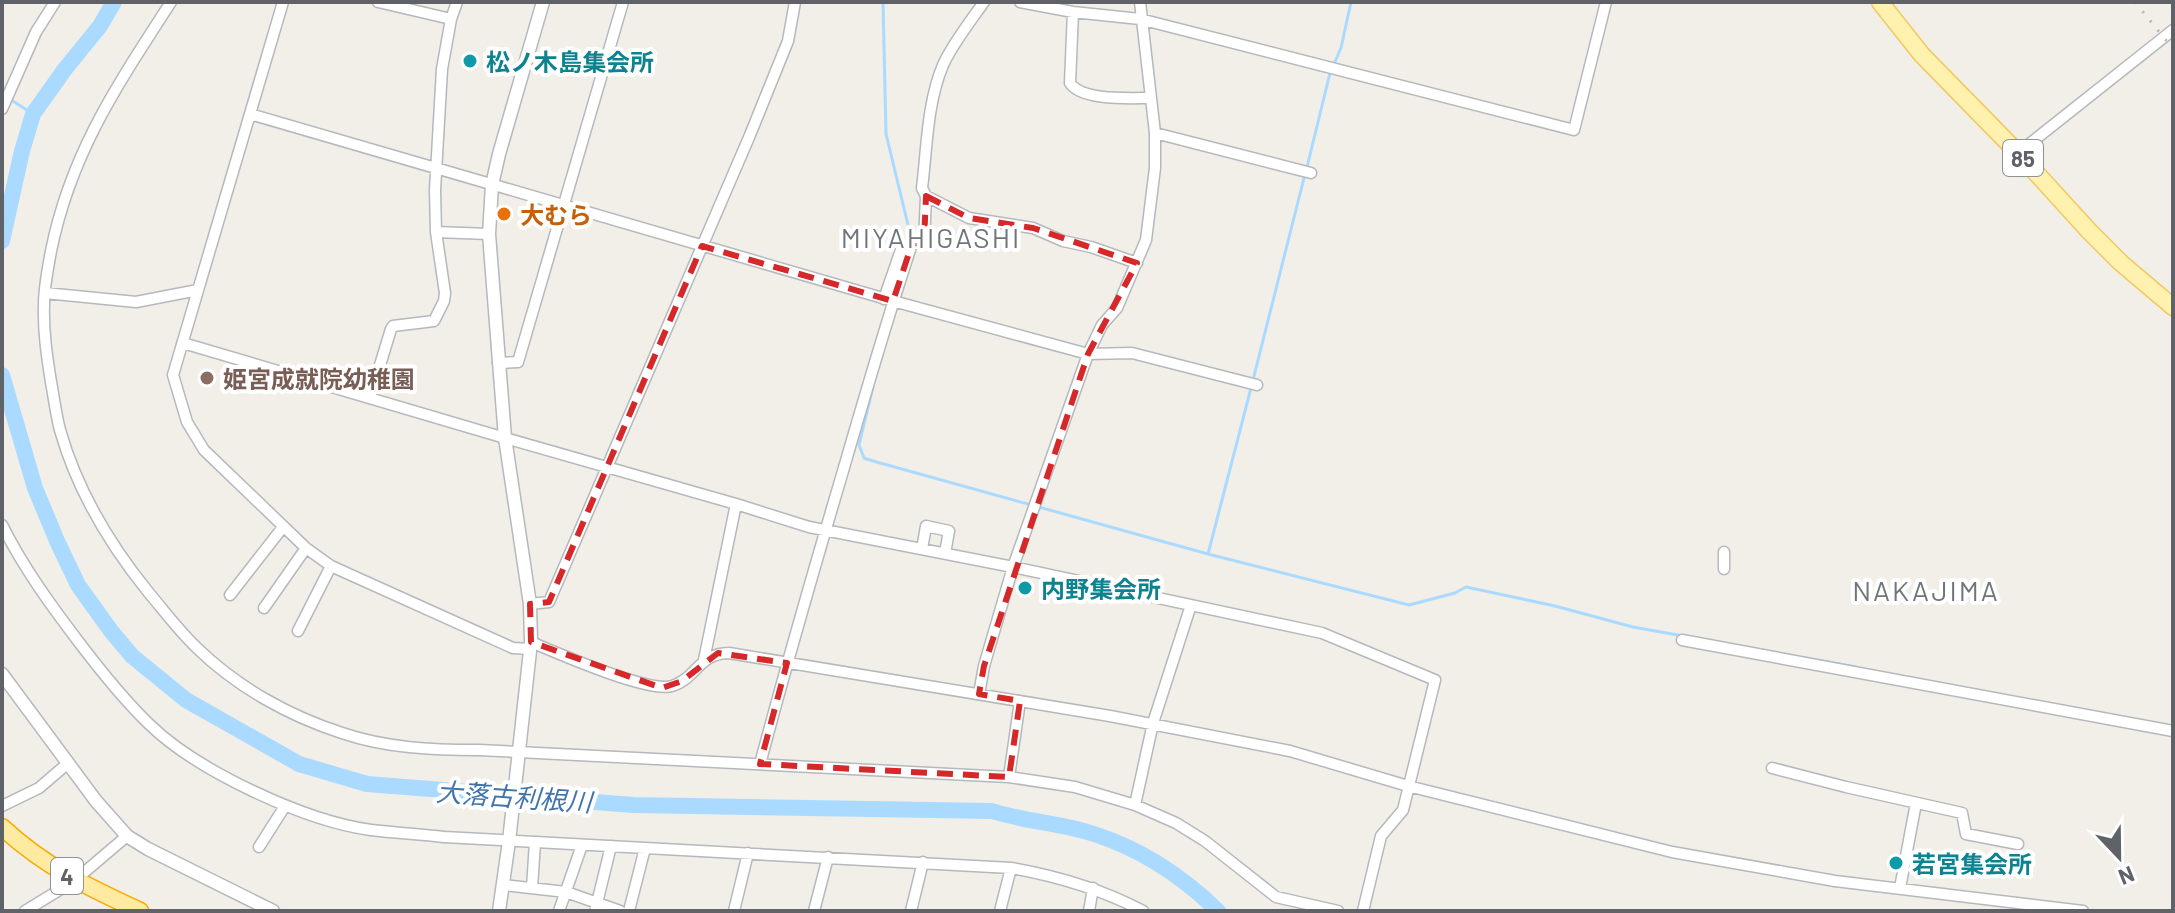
<svg xmlns="http://www.w3.org/2000/svg" width="2175" height="913" font-family="Barlow,'Noto Sans JP',sans-serif">
<style>
.lines{fill:none;stroke-linecap:round;stroke-linejoin:round}
.stream{stroke:#aadaff;stroke-width:3}
.river{stroke:#aadaff;stroke-width:16}
.minor-casing{stroke:#b5b8bc;stroke-width:13}
.tertiary-casing{stroke:#b5b8bc;stroke-width:15}
.primary-casing{stroke:#f2c960;stroke-width:19}
.trunk-casing{stroke:#f9ab00;stroke-width:19}
.minor{stroke:#fff;stroke-width:10}
.tertiary{stroke:#fff;stroke-width:12}
.primary{stroke:#fff2af;stroke-width:16}
.trunk{stroke:#feeaa1;stroke-width:16}
.rail{stroke:#b6b7b8;stroke-width:3;stroke-dasharray:2 10;stroke-linecap:butt}
.marked{fill:none;stroke:#d62828;stroke-width:6;stroke-dasharray:16 10;stroke-linejoin:round}
.culture-dot{fill:#0f9aa8;stroke:#fff;stroke-width:3}
.food-dot{fill:#e8710a;stroke:#fff;stroke-width:3}
.education-dot{fill:#8d6e63;stroke:#fff;stroke-width:3}
.labels{text-anchor:middle;dominant-baseline:central;stroke-width:8;stroke-linejoin:round;paint-order:stroke}
.shield{fill:#fff;stroke:#8f9295;stroke-width:2}
.shield-label{font-size:22px;font-weight:bold;fill:#5f6368}
.culture-label{font-size:24px;font-weight:bold;fill:#0d838f;stroke:#fff;text-anchor:start}
.food-label{font-size:24px;font-weight:bold;fill:#c56008;stroke:#fff;text-anchor:start}
.education-label{font-size:24px;font-weight:bold;fill:#785e54;stroke:#fff;text-anchor:start}
.water-label{font-size:26px;font-style:italic;fill:#4174aa;stroke:#fff}
.quarter-label{font-size:28px;letter-spacing:2px;fill:#70757a;stroke:#fff}
</style>
<rect width="100%" height="100%" fill="#f1efe8"/>
<g class="lines">
<path class="stream" d="M 883,2 L 886,134 L 909,229 L 906,243
M 2,94 L 33,114
M 1307,167 L 1330,73 L 1341,48 L 1351,2
M 1253,380 L 1305,174
M 873,387 L 859,445 L 864,458 L 873,461 L 1208,554 L 1409,605 L 1455,593 L 1466,587 L 1555,606 L 1633,627 L 1856,667
M 1208,554 L 1251,388"/>
<path class="river" d="M 2,241 L 22,151 L 33,114 L 65,69 L 100,26 L 114,2
M 2,375 L 35,488 L 57,541 L 78,585 L 111,631 L 132,656 L 186,700 L 299,764 L 367,784 L 633,805 L 992,811 C 1026,822 1061,823 1094,834 C 1141,849 1183,877 1218,911"/>
<defs>
<path id="minor" d="M 171,2 C 118,84 71,152 51,251 C 48,268 44,287 44,304 C 43,331 47,357 51,382 C 54,398 56,415 60,430 C 77,490 110,545 149,593 C 165,612 179,631 197,648 C 237,687 289,716 342,733 C 386,748 432,750 479,750 L 1009,777 L 1075,787 L 1135,805 L 1176,823 L 1205,841 L 1276,897 L 1338,911
M 283,2 L 173,375 L 187,422 L 204,450 L 306,548 L 331,566 L 513,648 L 530,649
M 378,2 L 451,19
M 1020,2 L 1073,12 L 1140,19 L 1574,130 L 1606,2
M 1073,12 L 1070,83 C 1082,101 1129,98 1150,98
M 2,109 L 36,32 L 55,2
M 250,114 L 893,301 L 1088,354 L 1132,353 L 1257,385
M 1155,133 L 1311,173
M 2018,153 L 2173,30
M 926,196 L 969,218 L 1033,228 L 1063,241 L 1091,247 L 1137,263
M 436,232 L 489,234
M 45,293 L 136,302 L 198,290
M 884,299 L 902,247 L 924,242 L 926,196 L 922,188 C 927,148 927,103 943,65 C 953,43 970,22 984,2
M 183,343 L 505,438 L 736,504 L 809,527 L 1013,567 L 1322,633 L 1435,680 L 1403,810 L 1381,836 L 1363,911
M 498,363 L 518,362 L 623,2
M 370,398 L 391,329 L 393,326 L 434,321 L 444,301 L 445,293 L 436,232 L 435,190 L 442,69 L 451,19 L 457,2
M 2,525 C 23,567 50,604 78,641 C 100,670 123,699 149,724 C 197,771 305,821 371,830 C 395,833 420,834 444,837 L 1011,868 C 1057,876 1101,889 1143,911
M 922,549 L 926,526 L 949,531 L 945,553
M 1724,569 L 1724,552
M 230,595 L 283,527
M 530,604 L 549,602 L 750,135 L 788,41 L 795,2
M 264,608 L 306,548
M 298,631 L 331,566
M 1682,640 L 2173,731
M 531,642 C 557,653 648,693 672,686 C 696,679 699,653 729,653 L 1110,716 L 1290,751 L 1408,786 L 1672,852 L 1835,881 L 2083,911
M 704,660 L 736,504
M 979,694 L 984,666 L 1013,567 L 1088,354 L 1102,325 L 1117,308 L 1146,240 L 1155,168 L 1155,133 L 1140,2
M 760,764 C 786,666 814,569 843,471 C 865,395 887,319 912,244
M 1772,768 L 1846,787 L 1962,813 L 1966,834 L 2018,844
M 1009,777 L 1020,701
M 1135,805 L 1153,723 L 1191,605
M 2,806 L 39,788 L 67,764
M 259,847 L 285,806
M 504,885 L 566,892 L 620,911
M 532,888 L 535,842
M 1900,888 L 1916,803
M 25,911 L 74,881 L 127,836
M 559,911 L 582,845
M 595,911 L 611,846
M 629,911 L 645,848
M 734,911 L 748,853
M 814,911 L 828,857
M 911,911 L 923,862
M 1000,911 L 1011,868
M 1089,911 L 1093,888"/>
<path id="tertiary" d="M 2,674 L 96,801 L 127,836 L 148,849 L 273,911
M 499,911 L 509,841 L 531,642 L 530,604 L 505,438 L 489,234 L 492,185 L 499,154 L 543,2"/>
<path id="primary" d="M 1880,2 L 1922,55 L 2018,153 L 2089,231 L 2121,263 L 2173,307"/>
<path id="trunk" d="M 2,827 C 45,867 88,887 140,911"/>
</defs>
<use href="#minor" class="minor-casing"/>
<use href="#tertiary" class="tertiary-casing"/>
<use href="#primary" class="primary-casing"/>
<use href="#trunk" class="trunk-casing"/>
<use href="#minor" class="minor"/>
<use href="#tertiary" class="tertiary"/>
<use href="#primary" class="primary"/>
<use href="#trunk" class="trunk"/>
<path class="rail" d="M 2135,2 L 2173,49"/>
</g>
<path class="marked" d="M 926,196 L 969,218 L 1033,228 L 1137,263 L 1088,354 L 984,666 L 979,694 L 1020,701 L 1009,777 L 760,764 L 787,663 L 718,653 L 682,681 L 662,688 L 531,642 L 530,604 L 549,602 L 702,246 L 893,301 L 912,244 L 924,242 Z"/>
<g class="culture-dot">
<circle cx="470" cy="61" r="8"/>
<circle cx="1025" cy="588" r="8"/>
<circle cx="1896" cy="863" r="8"/>
</g>
<circle class="food-dot" cx="504" cy="214" r="8"/>
<circle class="education-dot" cx="207" cy="378" r="8"/>
<g class="labels">
<g class="shield">
<rect x="2003" y="140" width="40" height="36" rx="6"/>
<rect x="51" y="858" width="32" height="36" rx="6"/>
</g>
<g class="shield-label">
<text x="2023" y="158">85</text>
<text x="67" y="876">4</text>
</g>
<g class="culture-label">
<text x="486" y="61">松ノ木島集会所</text>
<text x="1041" y="588">内野集会所</text>
<text x="1912" y="863">若宮集会所</text>
</g>
<g class="food-label">
<text x="520" y="214">大むら</text>
</g>
<g class="education-label">
<text x="223" y="378">姫宮成就院幼稚園</text>
</g>
<g class="water-label">
<text transform="translate(514 796) rotate(4)">大落古利根川</text>
</g>
<g class="quarter-label">
<text x="931" y="237">MIYAHIGASHI</text>
<text x="1926" y="590">NAKAJIMA</text>
</g>
</g>
<rect width="2175" height="913" fill="none" stroke="#5f6368" stroke-width="8"/>
<g transform="translate(2119 857) rotate(158)" stroke="#ffffff" stroke-width="6" paint-order="stroke">
<path d="M0-6L14 30L0 20L-14 30Z" fill="#5f6368"/>
<text y="-12" font-size="22" font-weight="bold" text-anchor="middle" fill="#5f6368">N</text>
</g>
</svg>
